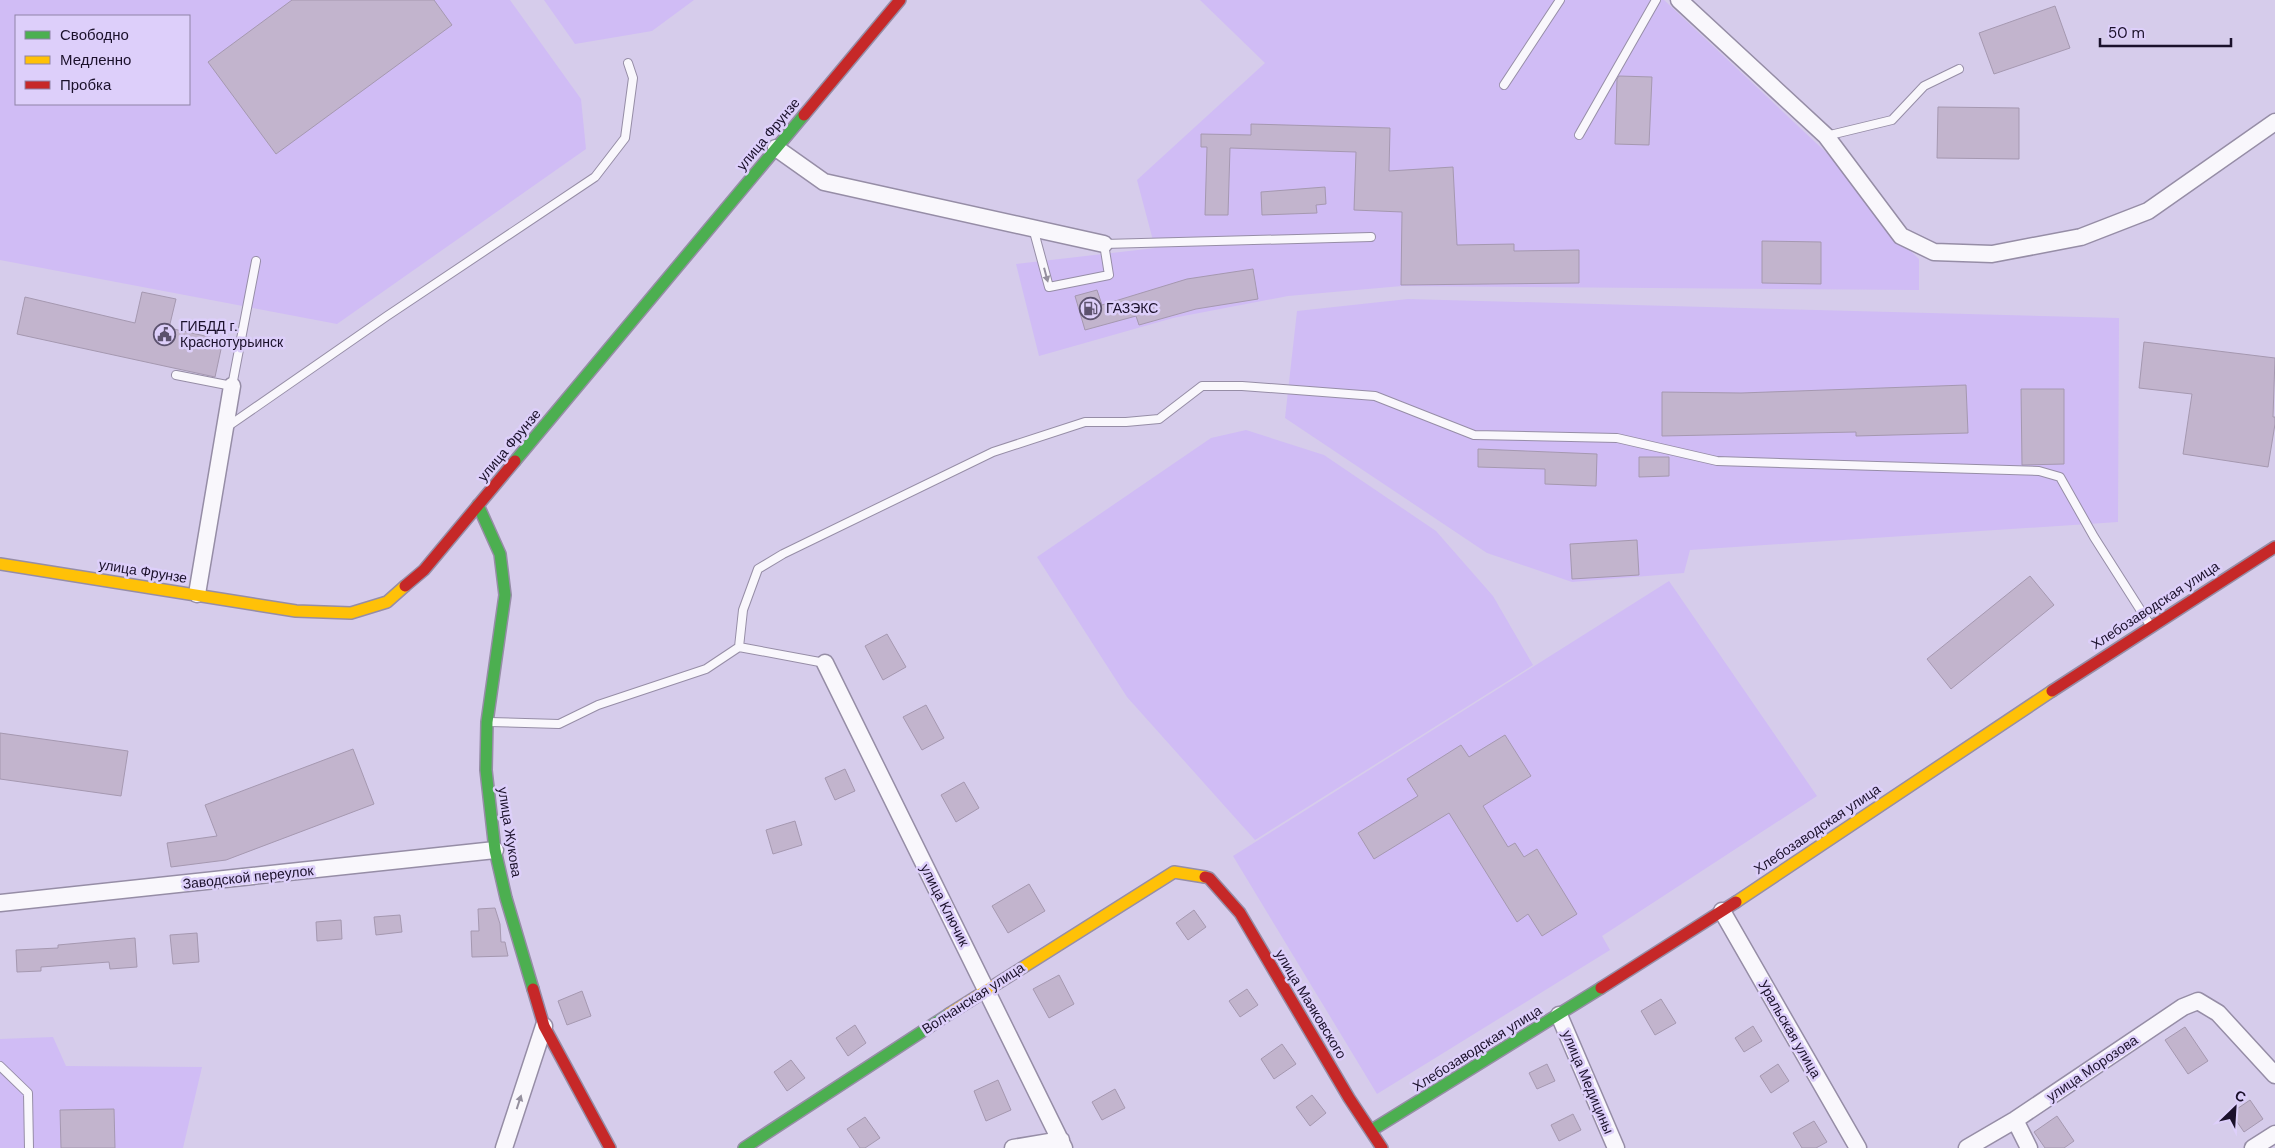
<svg xmlns="http://www.w3.org/2000/svg" width="2275" height="1148" font-family="'DM Sans',sans-serif">
<style>
.built{fill:#d0bcf5;fill-rule:evenodd}
.building{fill:#c2b4cd;stroke:#a598b0}
.lines{fill:none;stroke-linecap:round;stroke-linejoin:round}
.lane-casing{stroke:#968da6;stroke-width:10}
.street-casing{stroke:#968da6;stroke-width:19}
.fast-casing{stroke:#968da6;stroke-width:14}
.slow-casing{stroke:#968da6;stroke-width:14}
.jam-casing{stroke:#968da6;stroke-width:14}
.lane{stroke:#f9f7fc;stroke-width:8}
.street{stroke:#f9f7fc;stroke-width:16}
.fast{stroke:#4caf50;stroke-width:11}
.slow{stroke:#ffc107;stroke-width:11}
.jam{stroke:#c62828;stroke-width:11}
.oneway{fill:#95909e}
.labels{text-anchor:middle;dominant-baseline:central;stroke-width:5;stroke-linejoin:round;paint-order:stroke}
.street-label{font-size:14px;fill:#1b112b;stroke:#ddcffa}
.poi-label{font-size:14px;fill:#1b112b;stroke:#ddcffa;text-anchor:start}
</style>
<rect width="100%" height="100%" fill="#d6cceb"/>
<path class="built" d="M 0,0 L 510,0 L 581,99 L 586,149 L 337,324 L 0,260 ZM 16,16 L 189,16 L 189,104 L 16,104 Z
M 544,0 L 694,0 L 652,31 L 575,44 Z
M 1200,0 L 1664,0 L 1847,172 L 1898,239 L 1919,259 L 1919,290 L 1402,286 L 1288,296 L 1173,318 L 1039,356 L 1016,264 L 1155,248 L 1137,180 L 1265,63 Z
M 1408,299 L 2119,318 L 2118,522 L 1690,550 L 1684,573 L 1572,582 L 1487,553 L 1285,418 L 1297,311 Z
M 1246,430 L 1324,455 L 1436,531 L 1493,596 L 1533,665 L 1255,840 L 1127,697 L 1037,557 L 1211,438 Z
M 1669,581 L 1817,796 L 1602,936 L 1610,950 L 1377,1094 L 1233,856 Z
M 53,1037 L 66,1066 L 202,1067 L 183,1148 L 0,1148 L 0,1039 Z"/>
<path class="building" d="M 292,0 L 434,0 L 452,25 L 276,154 L 208,62 Z
M 2055,6 L 2070,48 L 1994,74 L 1979,33 Z
M 1619,76 L 1652,77 L 1649,145 L 1615,144 L 1617,79 Z
M 1938,107 L 2019,108 L 2019,159 L 1937,158 Z
M 1251,124 L 1390,128 L 1389,171 L 1453,167 L 1457,245 L 1514,244 L 1514,251 L 1579,250 L 1579,283 L 1401,285 L 1402,212 L 1354,210 L 1356,152 L 1230,148 L 1228,215 L 1205,215 L 1207,147 L 1201,147 L 1201,134 L 1251,135 Z
M 1325,187 L 1326,204 L 1316,205 L 1317,213 L 1262,215 L 1261,192 Z
M 1762,241 L 1821,242 L 1821,284 L 1762,283 Z
M 1253,269 L 1258,299 L 1196,309 L 1139,325 L 1136,316 L 1085,330 L 1075,296 L 1097,290 L 1102,305 L 1187,279 Z
M 142,292 L 176,299 L 169,328 L 223,340 L 215,377 L 17,334 L 25,297 L 135,323 Z
M 2144,342 L 2275,358 L 2273,417 L 2275,417 L 2275,424 L 2268,467 L 2183,454 L 2192,394 L 2139,388 Z
M 1966,385 L 1968,433 L 1856,436 L 1856,432 L 1662,436 L 1662,392 L 1741,393 Z
M 2021,389 L 2064,389 L 2064,464 L 2022,465 Z
M 1478,449 L 1597,454 L 1596,486 L 1545,484 L 1545,469 L 1478,467 Z
M 1639,457 L 1669,457 L 1669,476 L 1639,477 Z
M 1637,540 L 1639,575 L 1572,579 L 1570,544 Z
M 2030,576 L 2054,605 L 1951,689 L 1927,659 Z
M 887,634 L 906,667 L 883,680 L 865,646 Z
M 926,705 L 944,738 L 922,750 L 903,717 Z
M 0,733 L 128,751 L 121,796 L 0,779 Z
M 1505,735 L 1531,776 L 1483,806 L 1508,847 L 1515,843 L 1524,857 L 1537,849 L 1577,914 L 1542,936 L 1528,914 L 1517,922 L 1449,813 L 1374,859 L 1358,833 L 1418,796 L 1407,779 L 1461,745 L 1469,757 Z
M 353,749 L 374,804 L 226,860 L 171,867 L 167,843 L 217,836 L 205,805 Z
M 845,769 L 855,791 L 835,800 L 825,778 Z
M 964,782 L 979,808 L 956,822 L 941,795 Z
M 795,821 L 802,845 L 773,854 L 766,830 Z
M 1029,884 L 1045,911 L 1008,933 L 992,906 Z
M 495,908 L 500,924 L 501,942 L 505,942 L 508,956 L 472,957 L 471,931 L 479,931 L 478,909 Z
M 1194,910 L 1206,927 L 1188,940 L 1176,923 Z
M 400,915 L 402,932 L 376,935 L 374,917 Z
M 341,920 L 342,939 L 317,941 L 316,922 Z
M 197,933 L 199,962 L 173,964 L 170,935 Z
M 135,938 L 137,967 L 110,969 L 109,962 L 41,967 L 41,971 L 17,972 L 16,950 L 58,948 L 58,945 Z
M 1059,975 L 1074,1004 L 1049,1018 L 1033,989 Z
M 1247,989 L 1258,1005 L 1240,1017 L 1229,1001 Z
M 582,991 L 591,1016 L 567,1025 L 558,1001 Z
M 1661,999 L 1676,1023 L 1655,1035 L 1641,1011 Z
M 855,1025 L 866,1043 L 848,1056 L 836,1038 Z
M 1753,1026 L 1762,1041 L 1744,1052 L 1735,1038 Z
M 2185,1027 L 2208,1061 L 2188,1074 L 2165,1040 Z
M 1282,1044 L 1296,1064 L 1274,1079 L 1261,1059 Z
M 791,1060 L 805,1078 L 787,1091 L 774,1072 Z
M 1547,1064 L 1555,1081 L 1537,1089 L 1529,1073 Z
M 1778,1064 L 1789,1081 L 1771,1093 L 1760,1076 Z
M 998,1080 L 1011,1110 L 986,1121 L 974,1091 Z
M 1115,1089 L 1125,1108 L 1102,1120 L 1092,1102 Z
M 1312,1095 L 1326,1113 L 1310,1126 L 1296,1107 Z
M 2250,1100 L 2263,1119 L 2244,1132 L 2231,1113 Z
M 114,1109 L 115,1148 L 61,1148 L 60,1110 Z
M 1573,1114 L 1581,1130 L 1559,1141 L 1551,1125 Z
M 2057,1116 L 2074,1141 L 2064,1148 L 2045,1148 L 2034,1132 Z
M 865,1117 L 880,1138 L 865,1148 L 860,1148 L 847,1129 Z
M 1814,1121 L 1827,1142 L 1816,1148 L 1802,1148 L 1793,1133 Z"/>
<g class="lines">
<defs>
<path id="lane" d="M 1504,85 L 1560,0
M 1579,135 L 1656,0
M 1826,136 L 1892,120 L 1924,86 L 1959,69
M 1033,228 L 1049,287 L 1109,275 L 1104,244 L 1371,237
M 176,375 L 232,386 L 256,261
M 227,427 L 387,316 L 595,177 L 625,138 L 633,78 L 628,63
M 739,647 L 743,610 L 758,569 L 783,554 L 993,452 L 1085,422 L 1126,422 L 1159,419 L 1202,386 L 1242,386 L 1375,396 L 1474,435 L 1617,438 L 1717,461 L 2039,471 L 2060,477 L 2094,537 L 2150,625
M 489,722 L 559,724 L 598,705 L 706,669 L 739,647 L 825,663
M 0,1066 L 28,1093 L 29,1148"/>
<path id="street" d="M 1679,0 L 1826,136 L 1901,236 L 1934,252 L 1992,254 L 2081,237 L 2148,211 L 2275,122
M 776,148 L 824,182 L 1104,244
M 197,594 L 232,386
M 825,663 L 1064,1148
M 0,903 L 495,850
M 1722,911 L 1858,1148
M 1559,1015 L 1616,1148
M 2015,1120 L 2029,1148
M 504,1148 L 544,1026
M 1013,1148 L 1061,1140
M 1967,1148 L 2015,1120 L 2183,1007 L 2198,1001 L 2218,1013 L 2275,1075
M 2253,1148 L 2275,1134"/>
<path id="fast" d="M 515,461 L 804,115
M 478,505 L 500,554 L 505,595 L 487,722 L 486,770 L 495,850 L 506,898 L 533,989
M 1372,1130 L 1601,988
M 744,1148 L 949,1014"/>
<path id="slow" d="M 0,564 L 296,611 L 351,613 L 387,602 L 405,586
M 1736,902 L 2052,691
M 949,1014 L 1174,872 L 1205,877"/>
<path id="jam" d="M 804,115 L 900,0
M 405,586 L 424,570 L 515,461
M 2052,691 L 2275,547
M 1205,877 L 1209,878 L 1240,913 L 1349,1098 L 1382,1148
M 1601,988 L 1736,902
M 533,989 L 544,1026 L 610,1148"/>
</defs>
<use href="#lane" class="lane-casing"/>
<use href="#street" class="street-casing"/>
<use href="#fast" class="fast-casing"/>
<use href="#slow" class="slow-casing"/>
<use href="#jam" class="jam-casing"/>
<use href="#lane" class="lane"/>
<use href="#street" class="street"/>
<use href="#fast" class="fast"/>
<use href="#slow" class="slow"/>
<use href="#jam" class="jam"/>
</g>
<defs><path id="oneway-solid" d="M-6-.8H1V-3.2L6.5 0L1 3.2V.8H-6Z" transform="scale(1.25)"/></defs>
<g class="oneway">
<use href="#oneway-solid" transform="translate(1046 275) rotate(75)"/>
<use href="#oneway-solid" transform="translate(519 1102) rotate(-72)"/>
</g>
<defs>
<symbol id="fuel-ring" viewBox="-11 -11 22 22"><circle r="9.5" fill="#ddcffa" stroke="#5c526e" stroke-width="1.5"/><path d="M-5.5-6h7V0h2V4h1.3V-2.5L3-4.5l.8-.8L6-3V5H2.5V1h-1V6h-7ZM-4.2-4.7v3.2H.2V-4.7Z" fill="#5c526e"/></symbol>
<symbol id="civic-ring" viewBox="-11 -11 22 22"><circle r="9.5" fill="#ddcffa" stroke="#5c526e" stroke-width="1.5"/><path d="M-.6-6.5H3V-4.5H.6V-3L4-1V1h2V6H-6V1h2V-1L-.6-3ZM-1.2 2.5V6h2.4V2.5Z" fill="#5c526e"/></symbol>
</defs>
<g fill-rule="evenodd">
<use href="#fuel-ring" x="1078" y="296" width="25" height="25"/>
<use href="#civic-ring" x="152" y="322" width="25" height="25"/>
</g>
<g class="labels">
<g class="street-label">
<text transform="translate(768 134) rotate(-50)">улица Фрунзе</text>
<text transform="translate(509 445) rotate(-50)">улица Фрунзе</text>
<text transform="translate(143 571) rotate(9)">улица Фрунзе</text>
<text transform="translate(2155 605) rotate(-33)">Хлебозаводская улица</text>
<text transform="translate(1817 829) rotate(-34)">Хлебозаводская улица</text>
<text transform="translate(510 832) rotate(81)">улица Жукова</text>
<text transform="translate(248 877) rotate(-6)">Заводской переулок</text>
<text transform="translate(945 905) rotate(63)">улица Ключик</text>
<text transform="translate(973 998) rotate(-33)">Волчанская улица</text>
<text transform="translate(1311 1004) rotate(59)">улица Маяковского</text>
<text transform="translate(1790 1029) rotate(60)">Уральская улица</text>
<text transform="translate(1477 1048) rotate(-32)">Хлебозаводская улица</text>
<text transform="translate(2092 1068) rotate(-34)">улица Морозова</text>
<text transform="translate(1588 1082) rotate(67)">улица Медицины</text>
</g>
<g class="poi-label">
<text x="1106" y="308">ГАЗЭКС</text>
<text x="180" y="326">ГИБДД г.<tspan x="180" dy="16">Краснотурьинск</tspan></text>
</g>
</g>
<rect x="15" y="15" width="175" height="90" fill="#ddcffa" stroke="#8f83a7"/>
<rect x="25" y="31" width="25" height="8" fill="#4caf50" stroke="#8f83a7"/>
<text x="60" y="40" font-size="15" fill="#1b112b">Свободно</text>
<rect x="25" y="56" width="25" height="8" fill="#ffc107" stroke="#8f83a7"/>
<text x="60" y="65" font-size="15" fill="#1b112b">Медленно</text>
<rect x="25" y="81" width="25" height="8" fill="#c62828" stroke="#8f83a7"/>
<text x="60" y="90" font-size="15" fill="#1b112b">Пробка</text>
<g transform="translate(2235 1108) rotate(25)" stroke="#ddcffa" stroke-width="4" paint-order="stroke">
<path d="M0-4L9 19L0 12L-9 19Z" fill="#1b112b"/>
<text y="-8" font-size="14" font-weight="bold" text-anchor="middle" fill="#1b112b">С</text>
</g>
<path d="M2100 38v8h131v-8" fill="none" stroke="#1b112b" stroke-width="2.5"/>
<text x="2108" y="38" font-size="15" fill="#1b112b" stroke="#ddcffa" stroke-width="4" paint-order="stroke">50 m</text>
</svg>
